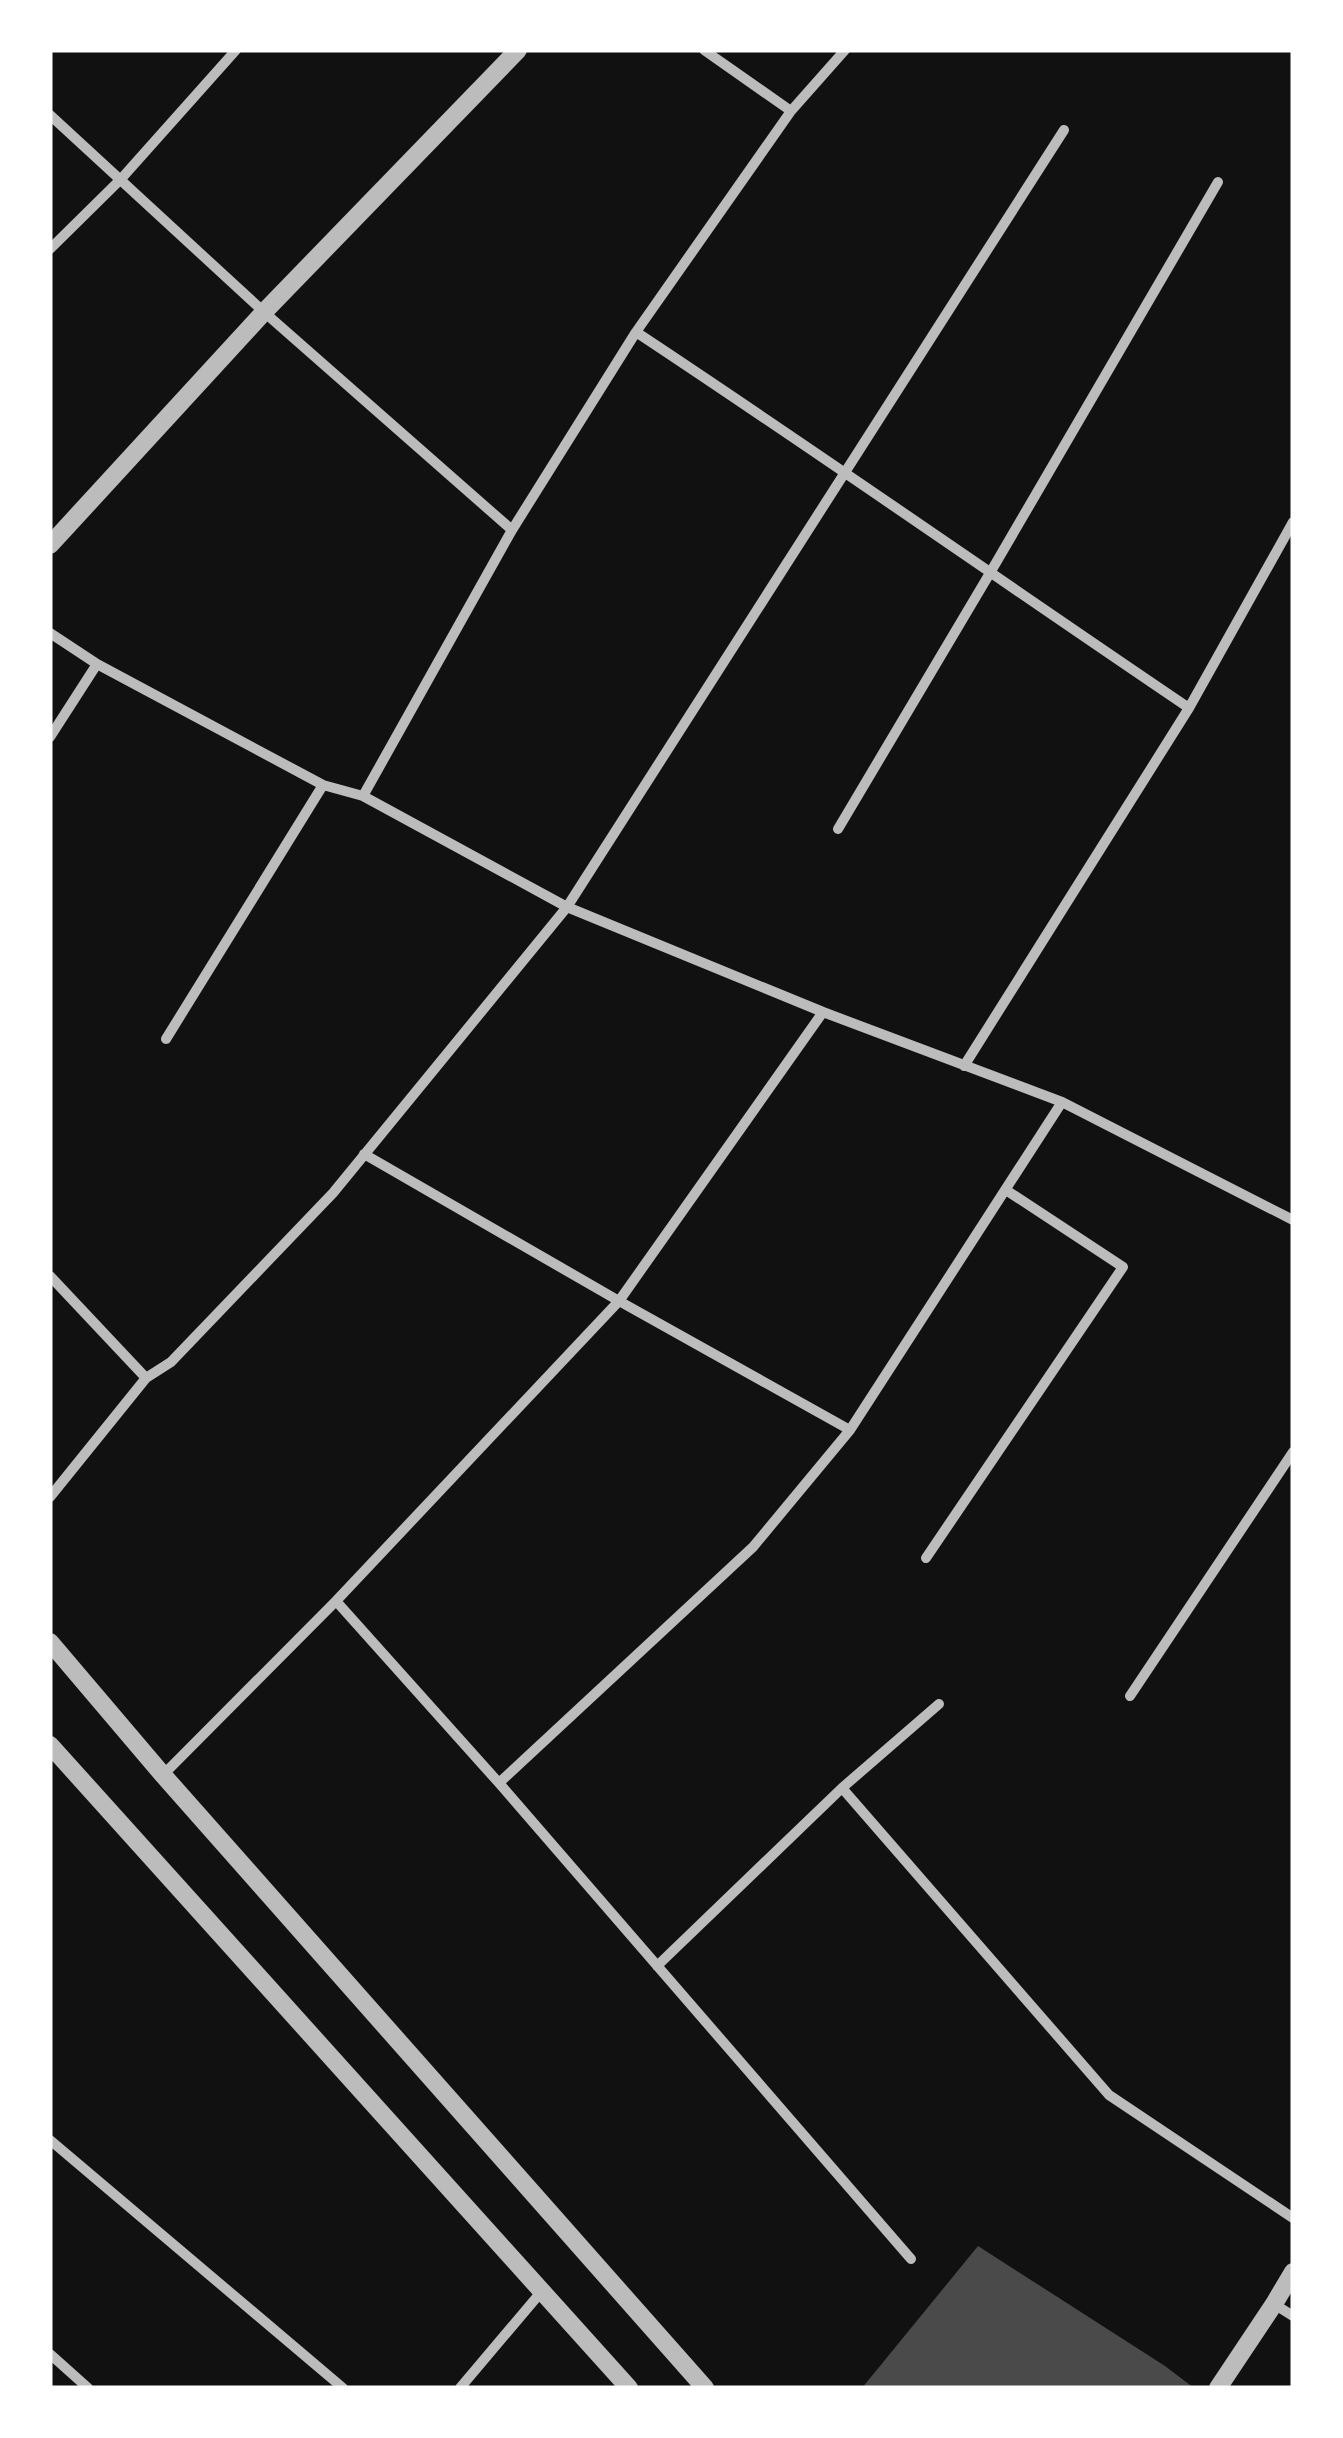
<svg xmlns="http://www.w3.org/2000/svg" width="1343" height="2438" font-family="Raleway,sans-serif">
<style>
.building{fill:#4a4a4a}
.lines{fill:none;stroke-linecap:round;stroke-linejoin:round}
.minor{stroke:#bcbcbc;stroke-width:10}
.tertiary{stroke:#bcbcbc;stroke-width:18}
</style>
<rect width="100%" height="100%" fill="#111"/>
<path class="building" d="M 978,2246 L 1165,2366 L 1194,2388 L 862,2388 Z"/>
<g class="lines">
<path class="minor" d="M 791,111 L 845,50
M 50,115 L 264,312 L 512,530
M 50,249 L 121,179 L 236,50
M 636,332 C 822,455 1004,583 1189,708
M 50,633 L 97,664 L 323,785 L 363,796 L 567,907 L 823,1012 L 1062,1102 L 1293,1220
M 50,737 L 97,664
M 363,796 L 512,530 L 636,332 L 791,111 L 704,50
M 838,829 L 990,573 L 1218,182
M 166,1039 L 323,785
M 964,1066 L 1189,708 L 1293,522
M 364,1154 L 619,1301 L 823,1012
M 50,1276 L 146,1378
M 50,1497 L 146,1378 L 171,1362 L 333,1193 L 567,907 L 1064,130
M 926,1558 L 1123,1267 L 1006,1190
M 336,1601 L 619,1301 L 850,1430
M 1130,1696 L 1293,1452
M 163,1775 L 336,1601 L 499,1783 L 911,2259
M 499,1783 L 753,1547 L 850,1430 L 1062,1102
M 842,1788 L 939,1704
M 657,1966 L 842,1788 L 1109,2095 L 1293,2218
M 50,2140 L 343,2388
M 1274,2304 L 1293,2316
M 50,2354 L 88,2388
M 460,2388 L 542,2291"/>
<path class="tertiary" d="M 50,545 L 264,312 L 518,50
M 50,1642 L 163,1775 L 705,2388
M 50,1745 L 629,2388
M 1218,2388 L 1274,2304 L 1293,2272"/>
</g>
<rect width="1343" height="2438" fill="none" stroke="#ffffff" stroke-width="105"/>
</svg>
